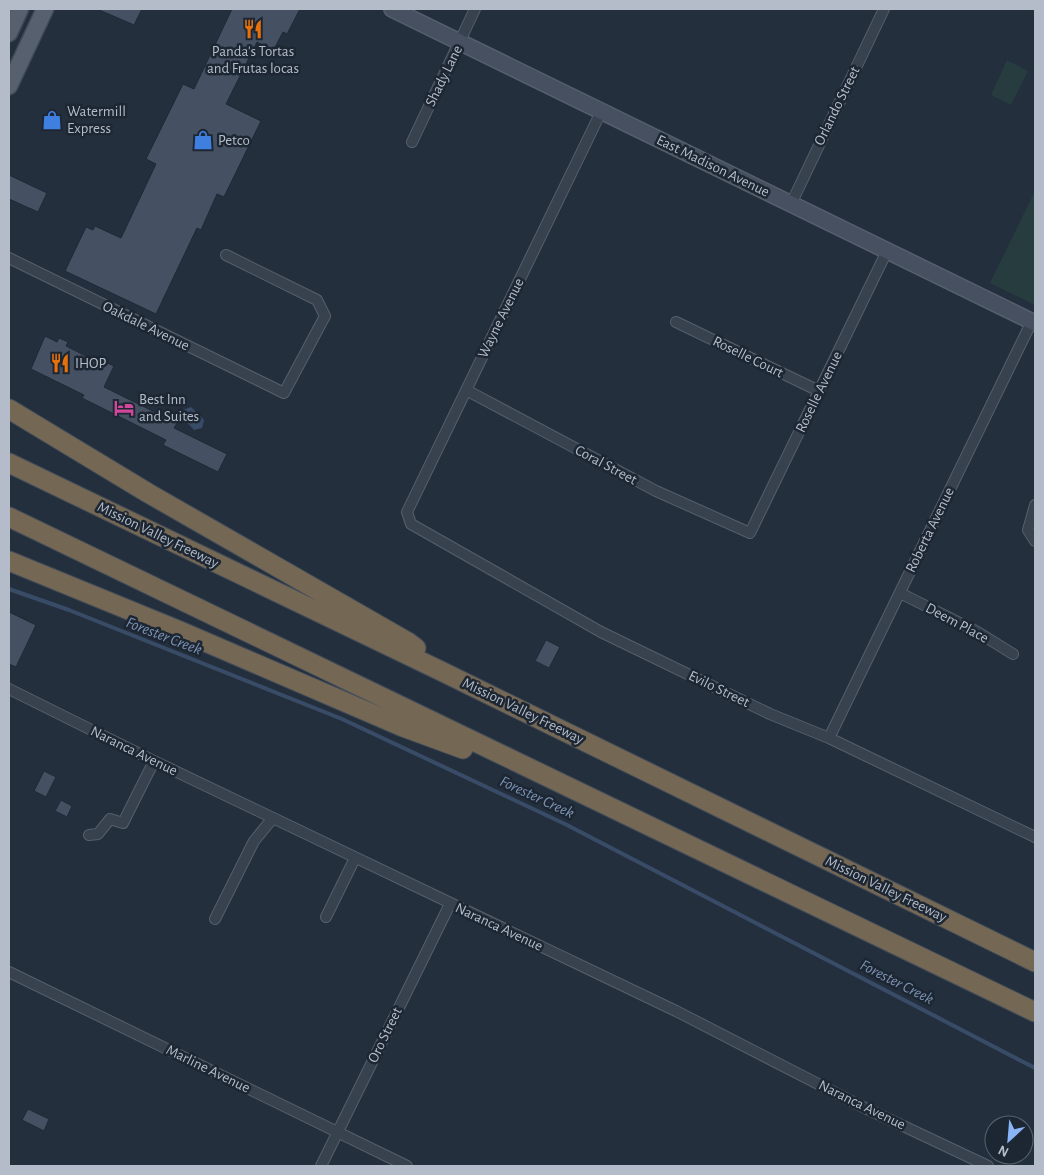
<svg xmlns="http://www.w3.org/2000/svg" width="1044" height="1175" font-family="'Alegreya Sans',sans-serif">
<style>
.green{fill:#263c3f}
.water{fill:#394c67}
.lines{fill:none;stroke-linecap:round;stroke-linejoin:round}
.stream{stroke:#394c67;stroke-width:4}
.building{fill:#455162;stroke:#1f2835}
.street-casing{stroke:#565f6c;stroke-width:12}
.secondary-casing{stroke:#565f6c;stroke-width:18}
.primary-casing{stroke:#414a57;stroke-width:19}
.highway-casing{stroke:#434c59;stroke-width:21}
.street{stroke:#38414e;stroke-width:10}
.secondary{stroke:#465061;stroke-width:15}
.primary{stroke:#56606e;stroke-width:16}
.highway{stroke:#746855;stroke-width:19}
.labels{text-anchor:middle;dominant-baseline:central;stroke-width:5;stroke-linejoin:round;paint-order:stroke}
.poi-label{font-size:15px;fill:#b4bcc9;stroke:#1d2633;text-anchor:start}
.street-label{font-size:15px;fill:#b4bcc9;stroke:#1d2633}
.water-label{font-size:16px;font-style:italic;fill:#7c92b1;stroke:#1d2633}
</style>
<rect width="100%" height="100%" fill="#242f3e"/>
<path class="green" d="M 1007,60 L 1028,71 L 1011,105 L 991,95 Z
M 1035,191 L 1035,305 L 990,283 Z"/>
<path class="water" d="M 191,407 L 204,420 L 202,428 L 194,430 L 181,416 L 183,410 Z"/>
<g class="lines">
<path class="stream" d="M 9,589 L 69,610 L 342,719 L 565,824 L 1035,1068"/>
</g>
<path class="building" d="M 97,9 L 142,9 L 134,25 Z
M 232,9 L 300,9 L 287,34 L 283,32 L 273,51 L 257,42 L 226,104 L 261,121 L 224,197 L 217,194 L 201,230 L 197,228 L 156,314 L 65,271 L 86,227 L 93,230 L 95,226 L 121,238 L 156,164 L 146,159 L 183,84 L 194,89 Z
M 9,175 L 47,193 L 38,212 L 9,199 Z
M 45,336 L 57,342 L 59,338 L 68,342 L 66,346 L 100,363 L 101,360 L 114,366 L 104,387 L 177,423 L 174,428 L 227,454 L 218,472 L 163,445 L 166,440 L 82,398 L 84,395 L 31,369 Z
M 9,612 L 36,625 L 16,667 L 9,664 Z
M 546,640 L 560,647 L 549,668 L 535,661 Z
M 44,771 L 56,777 L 46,797 L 34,791 Z
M 61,800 L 72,806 L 67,817 L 55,811 Z
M 28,1109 L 49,1119 L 44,1131 L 22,1120 Z"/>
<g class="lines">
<defs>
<path id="street" d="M 601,112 L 407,512 L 411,524 L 601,632 L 770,714 L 829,738 L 1035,837
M 412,142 L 475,9
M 791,204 L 884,9
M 9,258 L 284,393 L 325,316 L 317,300 L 226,255
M 676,322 L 819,391
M 466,390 L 656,491 L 750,533 L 887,251
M 1035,505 L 1028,530 L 1035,541
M 900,593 L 976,631 L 1013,654
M 9,689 L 154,761 L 676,1011 L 863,1107 L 988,1166
M 829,738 L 1032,321
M 89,835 L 98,834 L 110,819 L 123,823 L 154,761
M 326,917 L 355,858
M 215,919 L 254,841 L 273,818
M 9,972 L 407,1166
M 321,1166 L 450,904"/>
<path id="secondary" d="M 392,9 L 1035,323"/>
<path id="primary" d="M 9,33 L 20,9
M 9,86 L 45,9"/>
<path id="highway" d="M 9,409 L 148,493 L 408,642 L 416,648
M 9,463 L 443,672 L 1035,962
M 9,517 L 1035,1012
M 9,561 L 180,631 L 403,727 L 463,749"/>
</defs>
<use href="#street" class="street-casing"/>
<use href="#secondary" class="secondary-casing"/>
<use href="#primary" class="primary-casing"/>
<use href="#highway" class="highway-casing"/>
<use href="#street" class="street"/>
<use href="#secondary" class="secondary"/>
<use href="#primary" class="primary"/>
<use href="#highway" class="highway"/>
</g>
<defs>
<symbol id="restaurant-bare" viewBox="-9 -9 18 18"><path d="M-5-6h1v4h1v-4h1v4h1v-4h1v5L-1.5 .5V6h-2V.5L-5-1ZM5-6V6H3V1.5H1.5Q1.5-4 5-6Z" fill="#e8710a" stroke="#1d2633" stroke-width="2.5" paint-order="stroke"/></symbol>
<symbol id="shop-bare" viewBox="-9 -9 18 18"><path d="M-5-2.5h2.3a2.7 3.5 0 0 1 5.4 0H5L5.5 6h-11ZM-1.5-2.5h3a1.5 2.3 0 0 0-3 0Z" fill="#3f7fe0" stroke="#1d2633" stroke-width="2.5" paint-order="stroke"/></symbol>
<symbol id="hotel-bare" viewBox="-9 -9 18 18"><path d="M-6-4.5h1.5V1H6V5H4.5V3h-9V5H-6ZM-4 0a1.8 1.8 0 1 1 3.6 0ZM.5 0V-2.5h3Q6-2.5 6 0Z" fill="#d1479c" stroke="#1d2633" stroke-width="2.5" paint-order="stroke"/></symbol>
</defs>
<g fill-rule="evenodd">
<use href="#restaurant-bare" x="239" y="15" width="28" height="28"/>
<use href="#shop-bare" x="38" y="106" width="28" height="28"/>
<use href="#shop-bare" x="189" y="126" width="28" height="28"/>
<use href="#restaurant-bare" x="46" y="349" width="28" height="28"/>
<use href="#hotel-bare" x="110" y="394" width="28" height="28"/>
</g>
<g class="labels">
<g class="poi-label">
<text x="253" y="51" text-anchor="middle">Panda's Tortas<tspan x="253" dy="17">and Frutas locas</tspan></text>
<text x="67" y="111">Watermill<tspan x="67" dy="17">Express</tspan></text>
<text x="218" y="140">Petco</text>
<text x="75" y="363">IHOP</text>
<text x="139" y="399">Best Inn<tspan x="139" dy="17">and Suites</tspan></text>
</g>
<g class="street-label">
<text transform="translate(444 76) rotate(-64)">Shady Lane</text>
<text transform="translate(837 106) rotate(-64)">Orlando Street</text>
<text transform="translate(713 166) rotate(26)">East Madison Avenue</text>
<text transform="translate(501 318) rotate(-64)">Wayne Avenue</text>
<text transform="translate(146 326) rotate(26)">Oakdale Avenue</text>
<text transform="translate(748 357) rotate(26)">Roselle Court</text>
<text transform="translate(819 392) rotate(-64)">Roselle Avenue</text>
<text transform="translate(606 465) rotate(28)">Coral Street</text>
<text transform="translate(930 530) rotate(-64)">Roberta Avenue</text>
<text transform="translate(158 535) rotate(26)">Mission Valley Freeway</text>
<text transform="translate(957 623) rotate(28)">Deem Place</text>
<text transform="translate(719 689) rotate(26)">Evilo Street</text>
<text transform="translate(523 711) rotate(26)">Mission Valley Freeway</text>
<text transform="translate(134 751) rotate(26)">Naranca Avenue</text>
<text transform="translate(886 889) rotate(26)">Mission Valley Freeway</text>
<text transform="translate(499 927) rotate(25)">Naranca Avenue</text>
<text transform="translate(385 1035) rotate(-64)">Oro Street</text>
<text transform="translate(208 1069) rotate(26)">Marline Avenue</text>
<text transform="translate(862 1105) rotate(26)">Naranca Avenue</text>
</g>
<g class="water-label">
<text transform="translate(164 636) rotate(21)">Forester Creek</text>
<text transform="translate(537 797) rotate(25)">Forester Creek</text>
<text transform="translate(897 982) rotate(27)">Forester Creek</text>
</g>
</g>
<rect width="1044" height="1175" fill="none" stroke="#b4bcc9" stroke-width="20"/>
<g transform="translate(1009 1140) rotate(206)"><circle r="24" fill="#1d2633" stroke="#59626f"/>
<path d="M0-4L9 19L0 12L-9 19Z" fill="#8ab4f8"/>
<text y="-8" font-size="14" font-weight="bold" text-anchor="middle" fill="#b4bcc9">N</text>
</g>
</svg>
